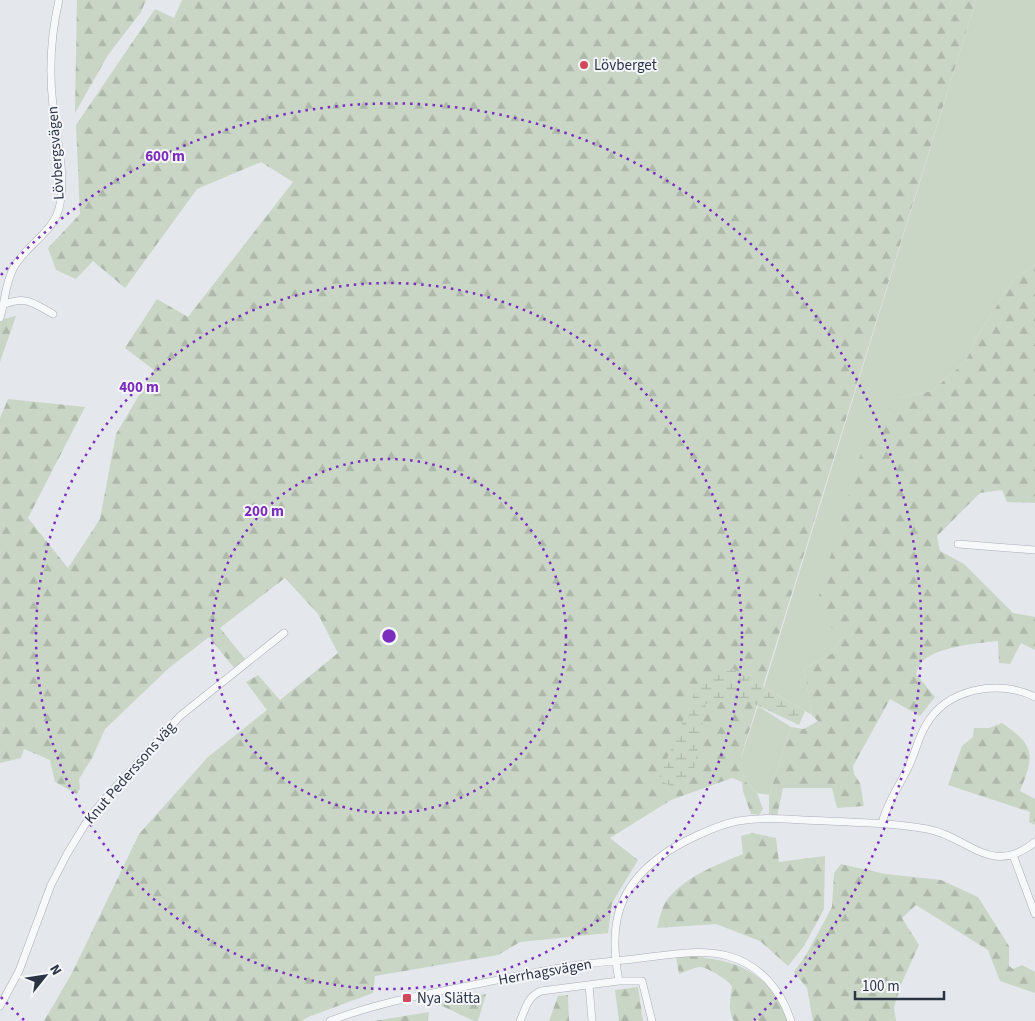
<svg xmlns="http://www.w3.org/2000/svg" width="1035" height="1021" font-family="'Source Sans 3',sans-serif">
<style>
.grass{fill:#c9d6c5}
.forest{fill:url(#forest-firs)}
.wetland{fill:url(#wetland-marsh)}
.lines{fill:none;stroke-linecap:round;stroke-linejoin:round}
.minor-casing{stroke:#a9aeb7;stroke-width:8}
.minor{stroke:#f7f8fa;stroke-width:7}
.ring{fill:none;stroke:#7b2cbf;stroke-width:2.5;stroke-dasharray:2.5 5}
.poi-dot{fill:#d1495b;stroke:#f4f6f9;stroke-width:2}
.labels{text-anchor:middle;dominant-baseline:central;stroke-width:4;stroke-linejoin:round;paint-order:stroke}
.poi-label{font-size:15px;fill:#2b3445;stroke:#f4f6f9;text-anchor:start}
.street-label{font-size:15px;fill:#2b3445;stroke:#f4f6f9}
.centre{fill:#7b2cbf;stroke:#f4f6f9;stroke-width:2.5}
.ring-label{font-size:15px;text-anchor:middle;font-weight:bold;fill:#7b2cbf;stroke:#f4f6f9;stroke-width:4;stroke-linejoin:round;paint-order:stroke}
</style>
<defs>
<pattern id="forest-firs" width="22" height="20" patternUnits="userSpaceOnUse" patternTransform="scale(1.25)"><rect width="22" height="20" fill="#c9d6c5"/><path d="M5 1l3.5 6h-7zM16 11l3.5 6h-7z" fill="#adb8ab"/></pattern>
<pattern id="wetland-marsh" width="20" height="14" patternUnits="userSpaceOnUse" patternTransform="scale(1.25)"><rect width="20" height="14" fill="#c9d6c5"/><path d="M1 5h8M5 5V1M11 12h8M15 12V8" fill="none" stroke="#adb8ab"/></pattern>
</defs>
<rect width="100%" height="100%" fill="#e4e7ec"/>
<path class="grass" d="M 976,0 L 1035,0 L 1035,265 L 1014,279 L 976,338 L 966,361 L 932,391 L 901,398 L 841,638 L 833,653 L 804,668 L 812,715 L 764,687 Z
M 758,706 L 791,727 L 769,795 L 757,793 L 744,780 L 741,758 Z"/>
<path class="forest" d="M 77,0 L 146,0 L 141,12 L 108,55 L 75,113 Z
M 182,0 L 976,0 L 741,757 L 744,780 L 757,793 L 763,809 L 759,815 L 751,814 L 743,791 L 742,782 L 732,778 L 671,800 L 610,838 L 638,860 L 612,903 L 608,933 L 520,942 L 498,955 L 375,976 L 373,993 L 308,1017 L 302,1021 L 44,1021 L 72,973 L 139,834 L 208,757 L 267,710 L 246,682 L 258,675 L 280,700 L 338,653 L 318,614 L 285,578 L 220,628 L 245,659 L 235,669 L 209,637 L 169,668 L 105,729 L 92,758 L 79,779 L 80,788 L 77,794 L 55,782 L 50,760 L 24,749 L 21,758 L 0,763 L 0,418 L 8,399 L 85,407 L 28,518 L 68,568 L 100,519 L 116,434 L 154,370 L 125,348 L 157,299 L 188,317 L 293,182 L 261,162 L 197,189 L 125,288 L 93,261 L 76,279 L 56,270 L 48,248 L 80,214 L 76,125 L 155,9 L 174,18 Z
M 1035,265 L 1035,503 L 1007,502 L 1002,490 L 980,493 L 937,536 L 940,551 L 964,564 L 1013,613 L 1035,617 L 1035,650 L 1021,643 L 1010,664 L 999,663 L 998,641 C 978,643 934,647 921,663 C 919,666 917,671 916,674 L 935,697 L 920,716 L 890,699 L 853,766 L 854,774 L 860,783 L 864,806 L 837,808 L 832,788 L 783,788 L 777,816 L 769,814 L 769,795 L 791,727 L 804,729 L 818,721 L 812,715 L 804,668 L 833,653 L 841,638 L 815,609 L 868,429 L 901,398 L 932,391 L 966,361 L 976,338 L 1014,279 Z
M 16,316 L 0,362 L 0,320 Z
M 1002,723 C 1035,746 1035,754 1020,791 L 1035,799 L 1035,825 L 1029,822 L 1030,812 L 948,785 L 962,746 L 973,737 L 974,728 L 989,728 Z
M 753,833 L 776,838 L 779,862 L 825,856 L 824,909 L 804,946 L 788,966 L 760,941 L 716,924 L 657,928 C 659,921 661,910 665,903 C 680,879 718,864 743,854 L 741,836 Z
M 841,864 L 885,874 L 941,880 L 978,897 L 1009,946 L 1009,966 L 1013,969 L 1022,965 L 1035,972 L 1035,993 L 1000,981 L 988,950 L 916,905 L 902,918 L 919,945 L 902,982 L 894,1007 L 896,1021 L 813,1021 L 807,988 L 794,972 L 806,955 L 832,907 L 834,873 Z
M 689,956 C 738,960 770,972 788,1021 L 734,1021 C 727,1010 731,999 732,987 C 732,982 707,967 701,967 C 694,967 685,972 679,974 L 676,957 Z
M 638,987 L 643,1021 L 619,1021 L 615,990 Z
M 486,994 L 478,1021 L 474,1021 L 434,1002 Z
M 568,995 L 569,1021 L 549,1021 L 558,996 Z
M 429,1012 L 428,1021 L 374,1021 Z"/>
<path class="wetland" d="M 733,669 L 805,711 L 799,725 L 744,699 L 706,704 L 694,770 L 674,787 L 658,780 L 699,682 Z"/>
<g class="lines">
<defs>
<path id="minor" d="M 4,302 L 5,304 C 27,296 33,303 53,314
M 0,318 C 5,302 5,283 14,267 C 26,245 56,231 60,204 C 66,172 56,138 53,106 C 49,72 51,34 59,0
M 958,544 L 1035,550
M 882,823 C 887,803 899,786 908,768 C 915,754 918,738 926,725 C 947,688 999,679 1035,697
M 1013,855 L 1035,914
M 619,981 C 609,929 615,890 660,857 C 678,843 716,825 738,821 C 759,817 782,819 803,820 C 844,822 886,822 927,829 C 968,836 991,878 1035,842
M 589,985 L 592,1021
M 0,1006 L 19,971 L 51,885 L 67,854 L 89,818 L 104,800 L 180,716 L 284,633
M 330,1021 C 373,1004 417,996 462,987 C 503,979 543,970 585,964 C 601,962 617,961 634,959 C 663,956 698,948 728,956 C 760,965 781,990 791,1021
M 520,1021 C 526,1008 527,997 541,991 L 619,981 L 642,981 L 652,1021"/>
</defs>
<use href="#minor" class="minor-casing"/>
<use href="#minor" class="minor"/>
</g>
<g class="ring">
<circle cx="389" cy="636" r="177"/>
<circle cx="389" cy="636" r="353"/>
<path d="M24 1020A530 530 0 0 1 1 997M1 275A530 530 0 1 1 754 1020"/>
</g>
<g class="poi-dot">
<circle cx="584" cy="65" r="5"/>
<rect x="402" y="993" width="10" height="10" rx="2.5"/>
</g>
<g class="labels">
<g class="poi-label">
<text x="594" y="65">Lövberget</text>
<text x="417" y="998">Nya Slätta</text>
</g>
<g class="street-label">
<text transform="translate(56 153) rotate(-94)">Lövbergsvägen</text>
<text transform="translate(130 773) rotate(-49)">Knut Pederssons väg</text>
<text transform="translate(545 972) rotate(-10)">Herrhagsvägen</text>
</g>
</g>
<circle cx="389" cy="636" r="8" class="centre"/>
<g class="ring-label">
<text x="165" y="161">600 m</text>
<text x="139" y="392">400 m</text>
<text x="264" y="516">200 m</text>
</g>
<g transform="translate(45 976) rotate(60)" stroke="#f4f6f9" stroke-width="4" paint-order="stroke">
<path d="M0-4L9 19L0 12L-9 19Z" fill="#2b3445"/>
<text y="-8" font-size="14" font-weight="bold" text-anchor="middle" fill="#2b3445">N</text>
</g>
<path d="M855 991v8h89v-8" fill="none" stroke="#2b3445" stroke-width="2.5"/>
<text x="862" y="991" font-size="15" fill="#2b3445" stroke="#f4f6f9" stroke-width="4" paint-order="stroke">100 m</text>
</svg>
